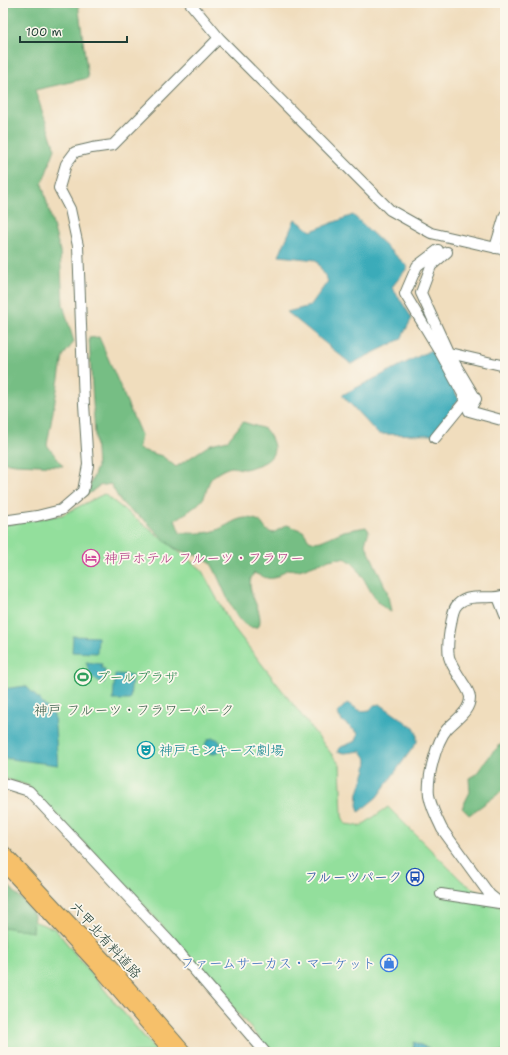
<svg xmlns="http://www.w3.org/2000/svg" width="508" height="1055" font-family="'Shantell Sans','Klee One',sans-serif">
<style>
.green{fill:#93df9c;stroke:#598e68}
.forest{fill:#76be84;stroke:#4a7e5c}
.water{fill:#3babb9;stroke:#2d7476}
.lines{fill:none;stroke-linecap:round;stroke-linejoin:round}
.minor-casing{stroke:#687564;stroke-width:12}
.major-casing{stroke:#687564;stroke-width:14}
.minor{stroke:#fff;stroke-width:10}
.major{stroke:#f6c06b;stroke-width:12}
.labels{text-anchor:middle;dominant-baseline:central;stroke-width:3.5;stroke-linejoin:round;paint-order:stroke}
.hotel-label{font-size:14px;fill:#b23c85;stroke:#fbf7ec;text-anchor:start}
.leisure-label{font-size:14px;fill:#27864d;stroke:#fbf7ec;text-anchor:start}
.park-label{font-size:14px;fill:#365d49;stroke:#fbf7ec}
.culture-label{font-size:14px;fill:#0d838f;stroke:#fbf7ec;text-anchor:start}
.transit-label{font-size:14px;fill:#164399;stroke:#fbf7ec;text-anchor:end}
.street-label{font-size:14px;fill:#1f3d34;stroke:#fbf7ec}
.shop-label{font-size:14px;fill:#366cbe;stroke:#fbf7ec;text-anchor:end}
</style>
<rect width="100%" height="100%" fill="#fbf7ec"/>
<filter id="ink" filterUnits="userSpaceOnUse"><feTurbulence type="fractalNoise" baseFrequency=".025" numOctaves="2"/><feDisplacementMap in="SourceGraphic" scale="8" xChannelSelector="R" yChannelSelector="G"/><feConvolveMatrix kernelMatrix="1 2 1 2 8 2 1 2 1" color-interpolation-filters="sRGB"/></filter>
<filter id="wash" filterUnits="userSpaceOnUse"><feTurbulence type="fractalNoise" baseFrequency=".012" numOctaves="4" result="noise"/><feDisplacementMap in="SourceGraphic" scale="16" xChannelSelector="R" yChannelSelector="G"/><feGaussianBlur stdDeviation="0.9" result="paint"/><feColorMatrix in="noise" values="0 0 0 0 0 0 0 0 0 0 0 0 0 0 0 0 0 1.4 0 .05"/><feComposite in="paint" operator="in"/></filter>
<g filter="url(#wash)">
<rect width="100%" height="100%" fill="#f0ddbd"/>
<path class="green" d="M 104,494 L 201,569 L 230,623 L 340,765 L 342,816 L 345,824 L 361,826 L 388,807 L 462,881 L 501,908 L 505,909 L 505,1052 L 271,1052 L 226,999 L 129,888 L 27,785 L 3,778 L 3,525 L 62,515 Z
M 3,909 L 5,911 L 55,929 L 116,1004 L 157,1052 L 3,1052 Z"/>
<path class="forest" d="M 3,3 L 78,3 L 88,78 L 35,90 L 55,149 L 42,184 L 60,251 L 63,305 L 74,342 L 63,356 L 47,445 L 63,466 L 16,464 L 3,462 Z
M 99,337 L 141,435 L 138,449 L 162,456 L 176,467 L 211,444 L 228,440 L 243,422 L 265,429 C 277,444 279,458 258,465 C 254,466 248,469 244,469 C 239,469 236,467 231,467 C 226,468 219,472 215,475 C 207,481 208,489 204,497 C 200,505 183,515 175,520 L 180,533 C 189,533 205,534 214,531 C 230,526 239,513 257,520 C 265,523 262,530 273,533 L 287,525 L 303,531 L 309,540 L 315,542 L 321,541 L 344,531 L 366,527 L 369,531 L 365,543 L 387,591 L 391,612 C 368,602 365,567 346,559 C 335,555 310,567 299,570 C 295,571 290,568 287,570 C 282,571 279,577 274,578 C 268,580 259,575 254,573 C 241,590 265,608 259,626 C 237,638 221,577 211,564 C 202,553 186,555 175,548 C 163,541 154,528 143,519 C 137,514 129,511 124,505 C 118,499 115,491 111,484 L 99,486 L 86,496 L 97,467 L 89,338 Z
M 505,740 L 505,789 L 469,815 L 462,808 L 470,792 L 469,778 L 476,774 L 492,753 Z
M 3,880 L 24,902 L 34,915 L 33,932 L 3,927 Z"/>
<path class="water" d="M 353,215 L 408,267 L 392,287 L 412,318 L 401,339 L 351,364 L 287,312 L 310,306 L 328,281 L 316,260 L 279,256 L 295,219 L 311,231 Z
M 431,350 L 459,399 L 433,435 L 378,434 L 342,395 Z
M 73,636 L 98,637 L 97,653 L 72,652 Z
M 86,662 L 102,664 L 101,668 L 105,669 L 104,683 L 100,682 L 91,677 Z
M 115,674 L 132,675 L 130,700 L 113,700 Z
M 26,686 L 54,715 L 58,765 L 3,758 L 3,689 Z
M 347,703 L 361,711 L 370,710 L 374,705 L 380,704 L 414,728 L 417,734 L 417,742 L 377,797 L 359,812 L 357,805 L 358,793 L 366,769 L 367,760 L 361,751 L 345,753 L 337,752 L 341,747 L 356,741 L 358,733 L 342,721 L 337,713 Z
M205 746a8 8 0 1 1 16 0a8 8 0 1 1-16 0Z
M 414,1042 L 437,1052 L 412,1052 Z"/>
</g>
<g filter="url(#ink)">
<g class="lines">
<defs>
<path id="minor" d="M 190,3 L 219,38
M 495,248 L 505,215
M 447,252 L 431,266 L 421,293 L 448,352 L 476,399 L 469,411 L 505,421
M 445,352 L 505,366
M 435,438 L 466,400 L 440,352 L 405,294 L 417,266 L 438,250
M 3,521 L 37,516 L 61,510 L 83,491 L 88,465 L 84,404 L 78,246 L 70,209 L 59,188 L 66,164 L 75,152 L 92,148 L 113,145 L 219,38 L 390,210 L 431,233 L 505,250
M 498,597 L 505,615
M 3,783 L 29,791 L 170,942 L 265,1052
M 441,894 L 499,903
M 500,903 L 490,895 L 442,829 C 437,819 431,807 429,795 C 427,778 436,742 447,729 C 456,719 470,712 470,697 C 469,691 465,686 462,681 C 458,674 451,665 449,657 C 447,647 449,634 451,624 C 452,618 453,608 458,604 C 470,592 491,601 505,595"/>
<path id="major" d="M 3,851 L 106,961 L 185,1052
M 3,864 L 98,967 L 171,1052"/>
</defs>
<use href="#minor" class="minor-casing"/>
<use href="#major" class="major-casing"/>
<use href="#minor" class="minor"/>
<use href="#major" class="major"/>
</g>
</g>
<defs>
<symbol id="hotel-ring" viewBox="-11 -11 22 22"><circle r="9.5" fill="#fbf7ec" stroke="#d1479c" stroke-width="1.5"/><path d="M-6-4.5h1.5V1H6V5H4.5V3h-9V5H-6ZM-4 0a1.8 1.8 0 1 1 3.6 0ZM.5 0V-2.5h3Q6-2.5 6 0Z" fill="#d1479c"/></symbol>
<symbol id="stadium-ring" viewBox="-11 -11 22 22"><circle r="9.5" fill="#fbf7ec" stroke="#2e9e5b" stroke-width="1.5"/><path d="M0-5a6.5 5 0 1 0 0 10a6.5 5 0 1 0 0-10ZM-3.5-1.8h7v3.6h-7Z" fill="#2e9e5b"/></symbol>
<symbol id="theatre-ring" viewBox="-11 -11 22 22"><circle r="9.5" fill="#fbf7ec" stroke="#0f9aa8" stroke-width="1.5"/><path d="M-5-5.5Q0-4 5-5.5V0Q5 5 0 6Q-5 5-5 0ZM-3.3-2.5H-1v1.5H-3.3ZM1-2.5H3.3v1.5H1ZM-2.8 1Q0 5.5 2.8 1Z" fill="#0f9aa8"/></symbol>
<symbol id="bus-ring" viewBox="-11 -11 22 22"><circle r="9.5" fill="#fbf7ec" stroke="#1a4fb4" stroke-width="1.5"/><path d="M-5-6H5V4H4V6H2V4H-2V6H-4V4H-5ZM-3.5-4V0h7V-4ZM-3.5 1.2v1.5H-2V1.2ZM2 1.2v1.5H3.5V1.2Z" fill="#1a4fb4"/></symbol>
<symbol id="shop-ring" viewBox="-11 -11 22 22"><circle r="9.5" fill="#fbf7ec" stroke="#3f7fe0" stroke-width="1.5"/><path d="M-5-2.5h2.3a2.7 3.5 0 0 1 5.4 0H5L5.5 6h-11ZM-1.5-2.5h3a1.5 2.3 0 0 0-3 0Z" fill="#3f7fe0"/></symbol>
</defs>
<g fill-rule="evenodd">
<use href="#hotel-ring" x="81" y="548" width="20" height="20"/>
<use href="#stadium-ring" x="73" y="667" width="20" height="20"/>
<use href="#theatre-ring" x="136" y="740" width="20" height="20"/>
<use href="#bus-ring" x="405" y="867" width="20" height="20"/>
<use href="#shop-ring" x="379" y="953" width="20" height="20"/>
</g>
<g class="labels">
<g class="hotel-label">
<text x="104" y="558">神戸ホテル フルーツ・フラワー</text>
</g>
<g class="leisure-label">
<text x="96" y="677">プールプラザ</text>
</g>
<g class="park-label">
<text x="134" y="710">神戸 フルーツ・フラワーパーク</text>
</g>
<g class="culture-label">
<text x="159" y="750">神戸モンキーズ劇場</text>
</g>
<g class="transit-label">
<text x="402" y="877">フルーツパーク</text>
</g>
<g class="street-label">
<text transform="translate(106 940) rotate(48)">六甲北有料道路</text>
</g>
<g class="shop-label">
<text x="376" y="963">ファームサーカス・マーケット</text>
</g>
</g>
<rect width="508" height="1055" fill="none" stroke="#fbf7ec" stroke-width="16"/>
<path d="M20 36v6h107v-6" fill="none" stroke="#1f3d34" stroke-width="2"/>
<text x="26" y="36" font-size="12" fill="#1f3d34" stroke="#fbf7ec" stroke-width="3" paint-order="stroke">100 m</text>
</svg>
